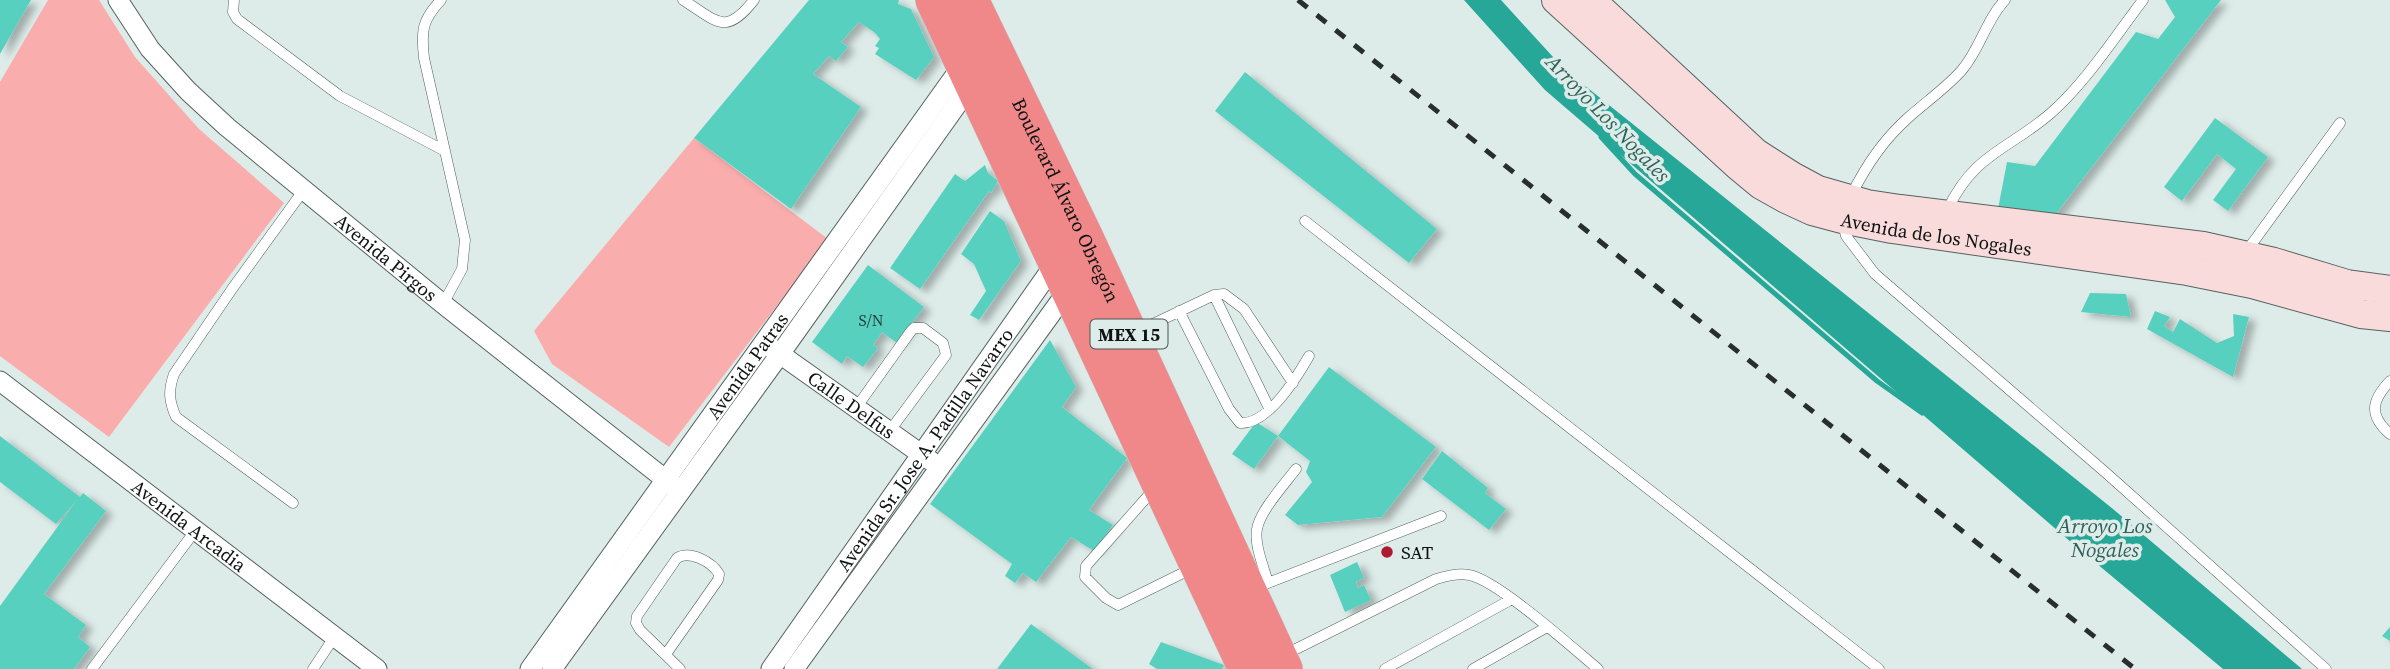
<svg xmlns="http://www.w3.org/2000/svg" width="2390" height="669" font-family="'Source Serif 4',serif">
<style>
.green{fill:#f9adac}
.water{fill:#26a798}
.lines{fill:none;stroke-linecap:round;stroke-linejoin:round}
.stream{stroke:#26a798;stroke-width:5}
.building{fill:#59d0bf;filter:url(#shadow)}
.lane-casing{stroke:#556260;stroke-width:11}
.street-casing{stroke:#556260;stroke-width:21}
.secondary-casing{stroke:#556260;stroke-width:30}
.highway-casing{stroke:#c5c6c6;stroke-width:38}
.lane{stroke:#fff;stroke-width:10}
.street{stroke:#fff;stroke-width:19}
.secondary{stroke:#fadbdc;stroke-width:28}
.highway{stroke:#f08789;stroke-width:37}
.rail{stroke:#282e2d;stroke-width:5;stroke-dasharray:12 12;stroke-linecap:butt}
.poi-dot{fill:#ae1a32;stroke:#ddece9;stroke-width:2.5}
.labels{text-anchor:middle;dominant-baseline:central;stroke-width:7;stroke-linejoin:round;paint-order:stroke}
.number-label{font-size:16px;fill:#21423d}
.shield{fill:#ddece9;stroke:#4c5452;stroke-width:2}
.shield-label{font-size:18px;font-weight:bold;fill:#0e1312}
.street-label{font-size:19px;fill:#0e1312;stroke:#ddece9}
.poi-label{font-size:19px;fill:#0e1312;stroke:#ddece9;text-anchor:start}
.water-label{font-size:21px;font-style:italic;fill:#2f6159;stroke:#ddece9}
</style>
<defs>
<filter id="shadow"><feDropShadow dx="7" dy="4" stdDeviation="3.5" flood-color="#0004"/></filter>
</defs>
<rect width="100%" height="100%" fill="#ddece9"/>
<path class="green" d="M 48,0 L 99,0 L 135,57 L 199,129 L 284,203 L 109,437 L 0,356 L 0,82 Z
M 694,138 L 828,239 L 669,447 L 552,364 L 534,331 Z"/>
<path class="water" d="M 1464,0 L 1501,0 L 1564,69 L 2113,509 L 2302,669 L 2223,669 L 2072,543 L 1545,90 Z"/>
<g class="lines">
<path class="stream" d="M 1601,137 L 1635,174 L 1877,381 L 1922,413"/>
</g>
<path class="building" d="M 0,0 L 31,0 L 0,54 Z
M 809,0 L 899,0 L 898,4 L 911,9 L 934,57 L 916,80 L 875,54 L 879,48 L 875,46 L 880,39 L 874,32 L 859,22 L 841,42 L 848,47 L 836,61 L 829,56 L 813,74 L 861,107 L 791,209 L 694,138 Z
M 2165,0 L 2221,0 L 2055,215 L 1998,209 L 2007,162 L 2035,166 L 2136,32 L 2158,39 L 2175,17 Z
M 1245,72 L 1437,229 L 1409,263 L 1215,111 Z
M 2215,118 L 2268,157 L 2228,211 L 2213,200 L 2236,169 L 2217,154 L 2182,201 L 2164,187 Z
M 985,165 L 988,173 L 998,181 L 991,193 L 989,191 L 920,289 L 890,268 L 955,174 L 965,181 Z
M 990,211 L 1004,221 L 1021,261 L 979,320 L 970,315 L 986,291 L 974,264 L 961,254 Z
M 868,265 L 924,307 L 897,343 L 882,332 L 873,345 L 878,348 L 863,367 L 847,356 L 842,364 L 812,342 Z
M 2090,293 L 2126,294 L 2131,317 L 2081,312 Z
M 2155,311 L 2170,317 L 2164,326 L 2173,332 L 2180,319 L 2217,343 L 2234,336 L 2233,314 L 2249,317 L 2233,377 L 2147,329 Z
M 1050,340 L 1076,387 L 1062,407 L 1127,458 L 1089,510 L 1113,525 L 1094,551 L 1071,537 L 1036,582 L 1023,573 L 1015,583 L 1005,576 L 1012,564 L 930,504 Z
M 1329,367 L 1436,447 L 1382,517 L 1298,525 L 1285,515 L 1312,482 L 1306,472 L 1310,461 L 1278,436 Z
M 1256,422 L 1278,436 L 1254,469 L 1232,454 Z
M 0,436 L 80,497 L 83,493 L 106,511 L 44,594 L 86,625 L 78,637 L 90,647 L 74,669 L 0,669 L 0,606 L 77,500 L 56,524 L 0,482 Z
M 1442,451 L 1488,488 L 1485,493 L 1506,509 L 1489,530 L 1422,479 Z
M 1357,562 L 1364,578 L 1356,582 L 1358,588 L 1364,585 L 1371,600 L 1345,612 L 1330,575 Z
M 1031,624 L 1093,669 L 997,669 Z
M 2390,627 L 2390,641 L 2382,636 Z
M 1161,642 L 1224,665 L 1222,669 L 1157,669 L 1149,664 Z"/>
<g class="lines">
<defs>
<path id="lane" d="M 234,0 L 233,12 L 237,19 L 340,96 L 445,151
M 441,0 C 422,20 421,31 424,58 L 465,240 L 462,269 L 443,304
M 683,0 C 717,21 725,37 754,0
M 1851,196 C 1866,165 1884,139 1909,117 C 1927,101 1946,88 1962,70 C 1980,49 1986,20 2005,0
M 1947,211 C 1973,154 2008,150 2051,113 C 2087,81 2114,38 2143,0
M 1305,221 L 1879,669
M 1843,223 L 1846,236 L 1875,274 L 2105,472 L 2326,669
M 2246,252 L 2340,123
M 1214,295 L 1269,408
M 1179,311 L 1229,409 L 1240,423 C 1268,425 1297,377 1309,356
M 1136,332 L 1214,295 L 1224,294 L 1244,309 L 1293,383
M 2390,381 C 2372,400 2368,415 2390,434
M 856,408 L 911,331 L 914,328 L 923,328 L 943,343 L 946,355 L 889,432
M 1155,488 L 1086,566 L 1085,577 L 1106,598 L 1118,605 L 1191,569
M 293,503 L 176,417 C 169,401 168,391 174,374 L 232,289 L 303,191
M 1268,583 C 1264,567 1254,545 1257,529 C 1260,511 1284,485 1296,469
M 1255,588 L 1441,516
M 666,654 L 718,580 L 719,574 C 712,562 690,550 677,558 L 637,616 L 636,623 L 640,630 L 680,669
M 1286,654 L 1436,579 C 1447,576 1458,573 1469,575 C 1496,579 1574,649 1598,669
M 92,669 L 195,531
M 313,669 L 335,636
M 1385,669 L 1512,599
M 1473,669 L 1547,627"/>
<g id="street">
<path id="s1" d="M 118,0 L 150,49 L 188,91 L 227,127 L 443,304 L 680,491"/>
<path id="s2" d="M 770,347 L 931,461"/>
<path id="s3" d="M 0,381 L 377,669"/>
<path id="s4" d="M 530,669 L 964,63"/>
<path d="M 552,669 L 780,354 L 973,82"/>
<path id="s5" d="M 771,669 L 1059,258"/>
<path d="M 794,669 L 1069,289 L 1074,285"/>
</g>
<g id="secondary">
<path id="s6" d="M 1556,0 L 1738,166 L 1761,185 L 1786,199 L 1812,211 L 1842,219 L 1892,229 L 2187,271 L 2252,284 L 2361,314 L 2390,317"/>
<path d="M 1591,0 L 1756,153 L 1792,176 L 1818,190 L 1867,204 L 1900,209 L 2203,246 L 2274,262 L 2347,284 L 2390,290"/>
</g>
<g id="highway">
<path d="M 934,0 L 1247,669"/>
<path id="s7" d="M 970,0 L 1085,238 L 1284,669"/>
</g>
</defs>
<use href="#lane" class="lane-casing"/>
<use href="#street" class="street-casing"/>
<use href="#secondary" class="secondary-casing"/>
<use href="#highway" class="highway-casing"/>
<use href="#lane" class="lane"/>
<use href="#street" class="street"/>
<use href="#secondary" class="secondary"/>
<use href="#highway" class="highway"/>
<path class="rail" d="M 1298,0 L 2135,669"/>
</g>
<circle class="poi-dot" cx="1387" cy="552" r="7"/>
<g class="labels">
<g class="number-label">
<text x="871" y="320">S/N</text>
</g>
<rect class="shield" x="1090.5" y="319.5" width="77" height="29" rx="5"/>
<g class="shield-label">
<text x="1129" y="334">MEX 15</text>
</g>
<g class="street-label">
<text stroke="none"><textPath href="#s7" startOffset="222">Boulevard Álvaro Obregón</textPath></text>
<text stroke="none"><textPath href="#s6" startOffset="460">Avenida de los Nogales</textPath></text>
<text stroke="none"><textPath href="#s1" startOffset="374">Avenida Pirgos</textPath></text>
<text stroke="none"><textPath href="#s4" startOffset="373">Avenida Patras</textPath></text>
<text stroke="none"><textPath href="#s2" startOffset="100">Calle Delfus</textPath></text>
<text stroke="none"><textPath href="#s5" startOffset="268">Avenida Sr. Jose A. Padilla Navarro</textPath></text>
<text stroke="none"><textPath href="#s3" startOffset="238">Avenida Arcadia</textPath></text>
</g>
<g class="poi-label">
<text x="1401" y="552">SAT</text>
</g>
<g class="water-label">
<text transform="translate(1608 118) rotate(46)">Arroyo Los Nogales</text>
<text x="2105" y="525">Arroyo Los<tspan x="2105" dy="24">Nogales</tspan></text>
</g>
</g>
</svg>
